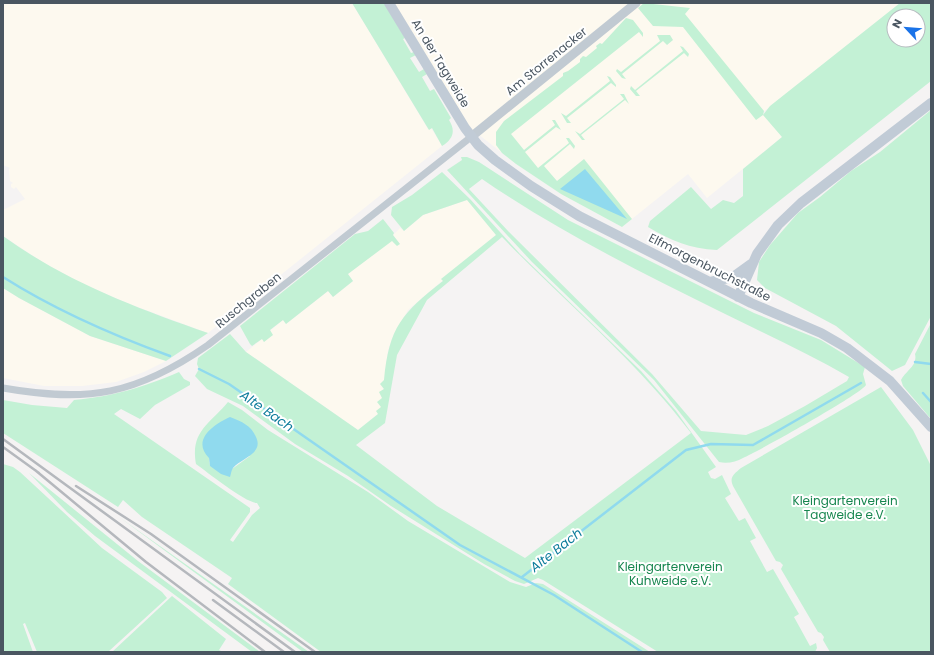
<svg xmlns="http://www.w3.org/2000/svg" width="934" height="655" font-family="Poppins,sans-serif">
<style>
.commercial{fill:#fdf9ef}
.green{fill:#c3f1d5;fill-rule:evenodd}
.water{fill:#90daee}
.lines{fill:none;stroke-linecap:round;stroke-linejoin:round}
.stream{stroke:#90daee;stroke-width:2.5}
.minor{stroke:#c1cad2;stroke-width:7}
.tertiary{stroke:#c1cad2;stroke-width:9}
.secondary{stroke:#c1cbd6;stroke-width:10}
.rail{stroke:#b5b8bd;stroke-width:2.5}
.labels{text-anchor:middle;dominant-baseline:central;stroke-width:4;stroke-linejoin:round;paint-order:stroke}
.street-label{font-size:12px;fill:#4a5661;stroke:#fff}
.park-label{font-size:12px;fill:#17864f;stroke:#fff}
.water-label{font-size:13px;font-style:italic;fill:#0c7c9b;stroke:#fff}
</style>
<rect width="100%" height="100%" fill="#f5f3f3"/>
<path class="commercial" d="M 3,3 L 352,3 L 428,129 L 431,128 L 442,146 L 208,333 L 127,303 L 81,283 L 44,263 L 3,236 L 3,210 L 25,199 L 16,187 L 14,189 L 11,187 L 11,184 L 13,183 L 10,181 L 9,169 L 10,168 L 3,165 Z
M 394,3 L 900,3 L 762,113 L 782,137 L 707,198 L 688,174 L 622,227 L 561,194 L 516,164 L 468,126 Z
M 467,200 L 496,235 L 442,279 L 443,280 L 408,310 L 394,334 L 388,350 L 381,407 L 378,414 L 358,430 L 246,352 L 262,339 L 264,342 L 270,331 L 283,320 L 286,324 L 328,291 L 333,297 L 353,281 L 348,274 L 392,240 L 400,244 L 393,235 L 400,228 L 404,231 L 423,215 Z
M 3,288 L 19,298 L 90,336 L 166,361 L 144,372 L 116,382 L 82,386 L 44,386 L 3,378 Z"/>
<path class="green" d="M 352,3 L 384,3 L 405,38 L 403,39 L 411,53 L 414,52 L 416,55 L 410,58 L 419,72 L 424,69 L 427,74 L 422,77 L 430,91 L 434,89 L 451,118 L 449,120 C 456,131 453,139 442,146 L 432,128 L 429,130 Z
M 644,3 L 690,8 L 685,14 L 764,111 L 763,115 L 770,106 L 900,3 L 931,3 L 931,81 L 717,250 C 690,249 670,240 648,227 L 650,221 L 691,187 L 711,209 L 723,200 L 734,203 L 743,196 L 743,169 L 782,137 L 763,115 L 756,120 L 683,27 L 653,26 L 638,8 ZM 894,16 L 918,16 L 918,40 L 894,40 Z
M 626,18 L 633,20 L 643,33 L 643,37 L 639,32 L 511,134 L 524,150 L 555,125 L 552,120 L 555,120 L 561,130 L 556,127 L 525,152 L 538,168 L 569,143 L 566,138 L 569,138 L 575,146 L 574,149 L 570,144 L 544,166 L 557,181 L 584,159 L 632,219 L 622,227 L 561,194 L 516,164 L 502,153 L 496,145 L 496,132 L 504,121 L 563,76 L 563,73 L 568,71 L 580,62 L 580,59 L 583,56 L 586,57 L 597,48 L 596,46 L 600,43 L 602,44 Z
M 657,35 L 670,35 L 673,40 L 667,45 L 663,41 L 622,74 L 626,79 L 622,78 L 616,71 L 617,69 L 621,72 L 660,41 Z
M 680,46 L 683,47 L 689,54 L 688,57 L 684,53 L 636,91 L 640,96 L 636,96 L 630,89 L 631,86 L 635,90 L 683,51 Z
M 607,76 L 610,77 L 616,85 L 616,87 L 611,83 L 567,118 L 571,123 L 567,123 L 561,113 L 566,116 L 610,81 Z
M 620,94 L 624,94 L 629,104 L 625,100 L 581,135 L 585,140 L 582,140 L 575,131 L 580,134 L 624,99 Z
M 931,110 L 931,316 L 905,365 L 892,371 L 836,326 L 765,288 L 757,280 L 759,262 L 770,245 L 798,213 L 820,197 L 851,171 L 880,152 Z
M 461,157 L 467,157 L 479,162 L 568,220 L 754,313 L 821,340 L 865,367 L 863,374 L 866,385 C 861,394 759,451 743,458 C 736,462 727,464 719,462 L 654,380 L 532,262 L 447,170 L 462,160 ZM 482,179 C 556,230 638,271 719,311 C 763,333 807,353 849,377 L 847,381 L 805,406 L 768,426 L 746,435 L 701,431 L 652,374 L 508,231 L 469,189 Z
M 442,172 L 470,199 L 520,254 L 641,371 L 676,411 L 716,467 L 708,472 L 711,478 L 715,479 L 722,475 L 731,494 L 725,498 L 739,521 L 745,518 L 756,538 L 750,541 L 767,572 L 773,569 L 799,614 L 794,617 L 810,646 L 816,643 L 817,648 L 815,652 L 658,652 L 543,580 L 538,578 L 524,584 L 515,581 L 484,564 L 391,506 L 348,476 L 295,444 L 243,406 L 207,389 L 195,376 L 199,369 L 197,364 L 198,358 L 230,334 L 246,352 L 358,430 L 378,414 L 376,411 L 381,407 L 377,402 L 382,398 L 379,392 L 384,389 L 380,384 L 384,380 C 389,327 402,313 443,281 L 441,279 L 496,235 L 467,200 L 423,215 L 404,231 L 391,215 L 392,207 L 412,195 ZM 502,237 C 565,302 636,360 691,433 L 525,558 L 437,506 L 356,445 L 385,423 L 397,355 L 427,300 Z
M 383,219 L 394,233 L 393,235 L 400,244 L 397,246 L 392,241 L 348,274 L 353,281 L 333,297 L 328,291 L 286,324 L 283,320 L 270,330 L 273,335 L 264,342 L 262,339 L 252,346 L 250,344 L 240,326 L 355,234 L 368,231 Z
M 3,236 C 65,281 136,308 208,333 L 166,361 L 90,336 L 19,298 L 3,288 Z
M 931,323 L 931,419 L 903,386 L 901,380 C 905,371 918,366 915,354 Z
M 179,372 L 184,379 L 190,382 L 190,385 L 155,405 L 140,419 L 121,409 L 114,414 L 250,508 L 250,512 L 230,540 L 233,542 L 252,515 L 260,508 L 257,503 C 246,503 207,472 196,464 C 190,431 210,424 228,402 L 242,410 L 268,430 L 368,492 L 408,521 L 510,582 L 526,587 L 536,583 L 543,584 L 650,652 L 321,652 L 228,584 L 232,578 L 142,517 L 123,500 L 118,507 L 3,433 L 3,400 L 32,405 L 67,408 L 74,400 C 115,396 141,388 179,372 ZM 250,456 L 232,469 L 210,466 L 209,458 Z
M 881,387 L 913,430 L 931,466 L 931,652 L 830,652 L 823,640 L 824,637 L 821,633 L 818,632 L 781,569 L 783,565 L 780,562 L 776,561 L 733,486 C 729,477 734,474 741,468 Z
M 3,464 L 13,467 L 20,472 L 102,548 L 162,592 L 167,598 L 108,652 L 37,652 L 25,623 L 23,624 L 33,652 L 3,652 Z
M 29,473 L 138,561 L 260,652 L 252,652 L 95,536 L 67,512 Z
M 119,517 L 309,652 L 303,652 Z
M 172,596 L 226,639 L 219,650 L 223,652 L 112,652 Z"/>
<path class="water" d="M 585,169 L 627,219 L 560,189 Z
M 230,417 C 242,422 251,425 256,437 C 264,454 241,458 233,468 C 231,471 231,474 230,477 L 221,474 L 210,466 L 209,458 C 191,440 214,424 230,417 Z"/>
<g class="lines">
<path class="stream" d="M 3,277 C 55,310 112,335 170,356
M 915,362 L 931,364
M 199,369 L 229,384 L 460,545 L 554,595 L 642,652
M 923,393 L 931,402
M 522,577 L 686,450 L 711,444 L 753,445 L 861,383"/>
<path class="minor" d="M 3,388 C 88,403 136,395 208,345 L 471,137"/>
<path class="tertiary" d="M 471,137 L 636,3"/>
<path class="secondary" d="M 389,3 L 465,128 L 478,145 L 495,160 L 531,186 L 579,216 L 751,303 L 821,333 L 847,348 L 890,381 L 931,427
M 710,282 L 733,277 L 751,264
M 738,297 L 757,254 L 778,225 L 801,203 L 931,103"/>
<path class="rail" d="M 3,439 L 295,652
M 3,447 L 39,473
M 35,470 L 146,562 L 265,652
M 76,486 L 151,534 L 315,652
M 213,600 L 284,652"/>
</g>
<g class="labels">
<g class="street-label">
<text transform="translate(546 61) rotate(-39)">Am Storrenacker</text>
<text transform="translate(441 63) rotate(59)">An der Tagweide</text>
<text transform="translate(710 267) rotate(27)">Elfmorgenbruchstraße</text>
<text transform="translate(248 300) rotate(-39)">Ruschgraben</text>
</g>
<g class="park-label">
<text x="845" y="500">Kleingartenverein<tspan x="845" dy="14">Tagweide e.V.</tspan></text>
<text x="670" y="566">Kleingartenverein<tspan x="670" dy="14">Kuhweide e.V.</tspan></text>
</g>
<g class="water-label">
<text transform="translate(267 411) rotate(35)">Alte Bach</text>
<text transform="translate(556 550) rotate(-38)">Alte Bach</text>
</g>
</g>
<rect width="934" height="655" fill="none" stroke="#4a5661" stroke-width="8"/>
<g transform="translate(906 28) rotate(296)"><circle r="19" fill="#ffffff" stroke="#b7bbc0"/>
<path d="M0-3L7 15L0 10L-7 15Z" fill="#1a73e8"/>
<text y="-6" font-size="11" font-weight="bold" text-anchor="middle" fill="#4a5661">N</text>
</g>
</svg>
